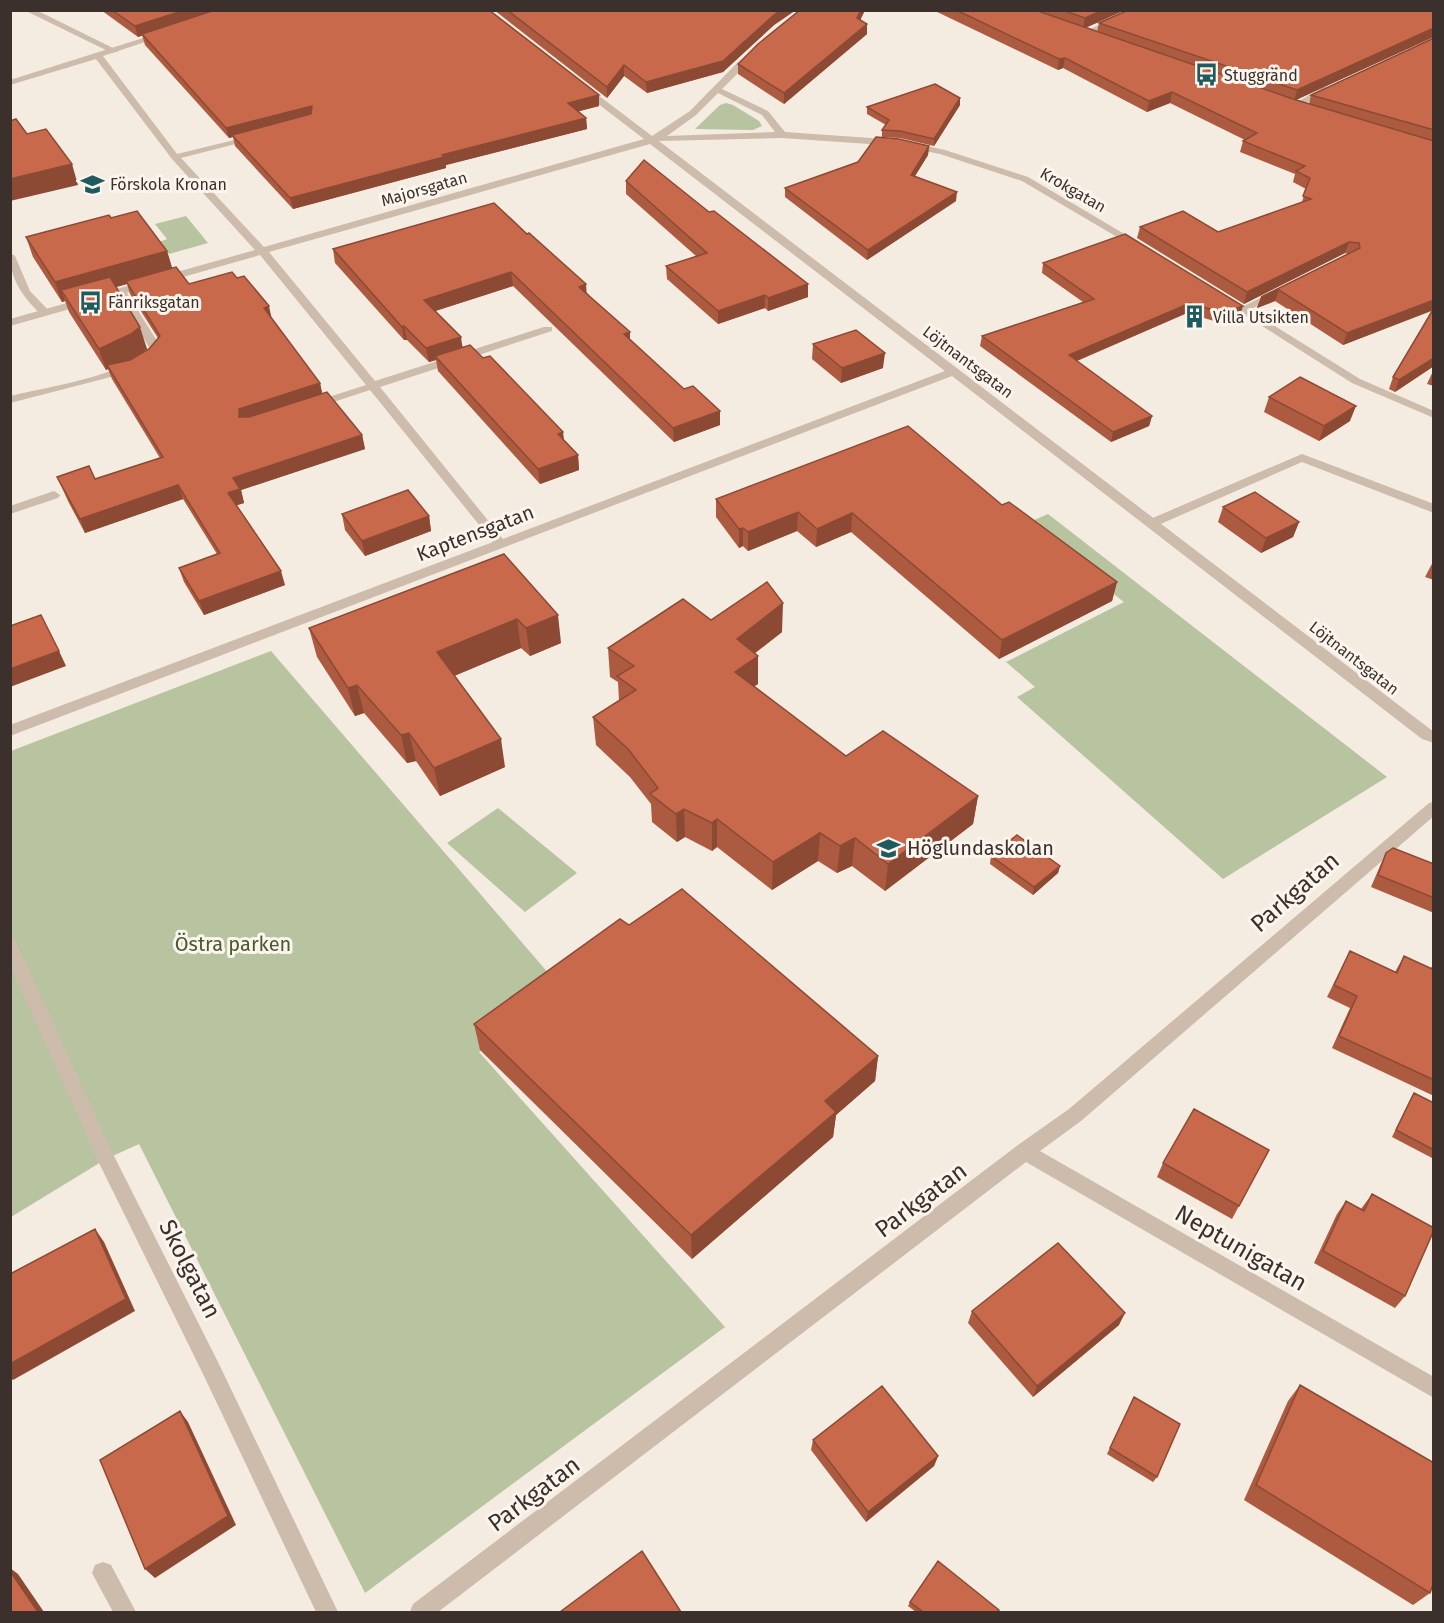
<svg xmlns="http://www.w3.org/2000/svg" width="1444" height="1623" font-family="'Fira Sans',sans-serif">
<style>
.green{fill:#b8c4a0}
.lines{fill:none;stroke-linecap:round;stroke-linejoin:round}
.lane{fill:#cdbbac;fill-rule:evenodd}
.street{fill:#cdbbac;fill-rule:evenodd}
.wall{fill:#ac5a40;fill-rule:evenodd}
.shaded-wall{fill:#8c4a34}
.building{fill:#c8694b;stroke:#8c4a34;stroke-width:1.5}
.labels{text-anchor:middle;dominant-baseline:central;stroke-width:6;stroke-linejoin:round;paint-order:stroke}
.far-poi-label{font-size:16px;fill:#3b302b;stroke:#fbf5ee;text-anchor:start}
.far-street-label{font-size:16px;fill:#3b302b;stroke:#fbf5ee}
.street-label{font-size:20px;fill:#3b302b;stroke:#fbf5ee}
.poi-label{font-size:20px;fill:#3b302b;stroke:#fbf5ee;text-anchor:start}
.park-label{font-size:20px;fill:#4a5a2e;stroke:#fbf5ee}
.near-street-label{font-size:24px;fill:#3b302b;stroke:#fbf5ee}
</style>
<rect width="100%" height="100%" fill="#f4ebe1"/>
<path class="green" d="M 726,103 L 733,105 L 759,121 L 762,126 L 753,130 L 695,129 L 720,105 Z
M 186,216 L 208,243 L 169,254 L 159,242 L 167,239 L 155,224 Z
M 1048,514 L 1387,777 L 1223,879 L 1017,697 L 1035,687 L 1006,662 L 1124,602 L 1025,524 Z
M 271,651 L 562,989 L 479,1052 L 725,1327 L 365,1593 L 139,1144 L 106,1159 L 11,1217 L 11,751 Z
M 498,808 L 577,873 L 525,912 L 447,843 Z"/>
<g class="lines">
<path class="lane" d="M 24,10 L 36,10 L 119,51 L 112,53 Z
M 10,253 L 15,256 L 30,291 L 49,311 L 49,315 L 41,315 C 23,296 10,281 10,253 Z
M 1278,289 L 1282,290 L 1282,294 L 1247,311 L 1239,311 L 1238,309 Z
M 122,290 L 127,293 L 162,349 L 152,361 L 134,371 L 10,403 L 10,396 C 44,388 130,374 150,349 L 117,293 Z
M 1302,454 L 1434,504 L 1434,513 L 1302,462 L 1156,526 L 1148,526 L 1146,523 L 1148,520 Z
M 54,491 L 60,495 L 58,498 L 10,514 L 10,506 Z
M 103,1562 L 111,1565 L 136,1612 L 113,1612 L 92,1573 L 95,1565 Z"/>
<path class="street" d="M 1132,10 L 1144,10 L 1086,36 L 1079,34 Z
M 159,33 L 166,35 L 103,56 L 177,154 L 255,135 L 255,139 L 181,158 L 264,247 L 644,139 L 580,90 L 580,86 L 586,86 L 652,136 L 690,111 L 737,63 L 752,51 L 755,52 L 755,56 L 722,89 L 768,111 L 785,132 L 899,140 L 945,150 L 1028,177 L 1143,245 L 1134,247 L 1022,181 L 940,154 L 899,146 L 782,138 L 659,141 L 1434,732 L 1434,743 L 1422,739 L 952,376 L 10,736 L 10,725 L 493,542 L 370,390 L 318,407 L 310,407 L 310,403 L 366,385 L 260,255 L 10,326 L 10,319 L 255,250 L 172,159 L 96,59 L 10,85 L 10,80 ZM 718,93 L 762,115 L 775,132 L 667,136 L 696,115 ZM 650,144 L 945,371 L 503,539 L 380,387 L 552,331 L 552,327 L 544,327 L 375,381 L 269,252 Z
M 1324,87 L 1331,89 L 1297,108 L 1290,106 Z
M 1225,295 L 1360,379 L 1434,411 L 1434,418 L 1352,383 L 1221,300 L 1220,298 Z
M 1434,802 L 1434,816 L 1081,1121 L 1040,1151 L 1434,1377 L 1434,1398 L 1026,1162 L 438,1612 L 410,1612 L 413,1604 L 1018,1145 L 1069,1109 L 1429,803 Z
M 10,940 L 16,941 L 18,946 L 113,1154 L 218,1362 L 338,1612 L 316,1612 L 204,1376 L 100,1165 L 10,965 Z"/>
</g>
<path class="wall" d="M 101,10 L 489,10 L 599,95 L 599,106 L 578,111 L 586,118 L 587,129 L 446,165 L 446,168 L 293,209 L 235,146 L 233,137 L 229,138 L 145,45 L 142,35 L 138,37 Z
M 494,10 L 865,10 L 860,20 L 867,24 L 867,34 L 784,104 L 738,74 L 738,64 L 800,11 L 793,12 L 774,25 L 723,72 L 647,93 L 624,76 L 607,98 Z
M 933,10 L 1125,10 L 1085,28 L 1097,32 L 1099,23 L 1434,10 L 1434,37 L 1295,100 L 1309,104 L 1311,95 L 1434,38 L 1434,366 L 1395,392 L 1389,389 L 1393,377 L 1432,310 L 1343,345 L 1275,301 L 1257,308 L 1261,297 L 1348,254 L 1345,253 L 1244,304 L 1137,238 L 1140,227 L 1218,232 L 1302,202 L 1306,189 L 1293,182 L 1295,174 L 1240,152 L 1243,141 L 1245,140 L 1170,103 L 1147,112 L 1063,68 L 1058,70 Z
M 960,98 L 960,105 L 934,146 L 900,138 L 882,137 L 882,130 L 886,125 L 867,114 L 867,107 Z
M 929,146 L 928,155 L 915,176 L 956,201 L 867,260 L 785,197 L 785,188 Z
M 626,181 L 709,212 L 808,284 L 808,297 L 768,311 L 765,308 L 718,324 L 667,279 L 666,266 L 696,256 L 626,194 Z
M 494,203 L 587,293 L 630,340 L 720,425 L 674,442 L 513,286 L 435,311 L 463,347 L 564,440 L 578,455 L 579,470 L 540,484 L 438,371 L 436,360 L 429,362 L 407,340 L 404,340 L 335,263 L 333,249 Z
M 111,218 L 167,251 L 172,268 L 189,284 L 272,320 L 320,383 L 322,394 L 362,435 L 365,449 L 241,490 L 244,503 L 236,505 L 285,585 L 204,615 L 184,582 L 179,568 L 217,554 L 183,499 L 85,533 L 69,503 L 57,477 L 95,479 L 160,458 L 112,379 L 108,369 L 106,370 L 69,312 L 65,301 L 62,302 L 33,257 L 26,237 ZM 127,284 L 130,294 L 158,338 L 149,349 L 142,353 L 147,349 L 116,287 Z
M 1043,263 L 1240,315 L 1221,323 L 1187,313 L 1077,361 L 1152,416 L 1149,426 L 1111,442 L 980,346 L 982,336 L 1083,302 L 1042,273 Z
M 813,344 L 883,368 L 841,383 L 812,359 Z
M 1434,369 L 1434,386 L 1427,384 Z
M 1269,397 L 1350,421 L 1319,441 L 1264,412 Z
M 716,499 L 1002,505 L 1117,582 L 1112,601 L 999,659 L 851,532 L 816,547 L 797,531 L 748,551 L 743,546 L 739,548 L 716,517 Z
M 1223,507 L 1299,522 L 1293,537 L 1261,553 L 1218,522 Z
M 342,514 L 429,516 L 431,531 L 365,556 L 345,530 Z
M 504,554 L 561,643 L 530,656 L 521,648 L 454,676 L 505,767 L 440,796 L 416,761 L 407,763 L 364,713 L 355,716 L 317,657 L 309,628 Z
M 1434,560 L 1434,580 L 1425,577 Z
M 711,620 L 782,632 L 755,653 L 758,656 L 758,684 L 754,686 L 846,756 L 978,796 L 973,824 L 885,891 L 852,866 L 837,873 L 818,861 L 772,890 L 717,847 L 712,851 L 685,837 L 677,842 L 652,822 L 651,804 L 630,777 L 596,745 L 593,717 L 619,700 L 618,682 L 610,677 L 608,648 Z
M 1386,853 L 1434,864 L 1434,913 L 1371,887 L 1380,866 Z
M 991,856 L 1060,866 L 1058,873 L 1033,895 L 990,864 Z
M 629,925 L 878,1056 L 875,1081 L 836,1115 L 833,1137 L 692,1259 L 480,1050 L 474,1024 Z
M 1350,951 L 1395,972 L 1404,956 L 1431,968 L 1434,963 L 1434,1096 L 1332,1048 L 1350,1008 L 1327,997 Z
M 1414,1093 L 1434,1103 L 1434,1159 L 1392,1137 L 1410,1100 Z
M 1269,1150 L 1232,1219 L 1157,1177 L 1163,1163 Z
M 1372,1194 L 1405,1296 L 1395,1308 L 1314,1263 L 1337,1214 L 1346,1201 L 1361,1209 Z
M 972,1311 L 1119,1325 L 1033,1397 L 968,1323 Z
M 1300,1385 L 1430,1593 L 1413,1605 L 1244,1500 L 1288,1401 Z
M 1134,1397 L 1157,1477 L 1153,1482 L 1107,1454 Z
M 813,1440 L 938,1456 L 934,1466 L 866,1522 L 811,1450 Z
M 910,1602 L 998,1612 L 916,1612 L 908,1606 Z"/>
<path class="shaded-wall" d="M 185,10 L 220,10 L 138,37 L 135,26 Z
M 781,10 L 802,10 L 793,12 L 774,25 L 723,72 L 647,93 L 646,82 Z
M 861,10 L 865,10 L 856,29 L 857,18 Z
M 1103,10 L 1125,10 L 1083,29 L 1085,18 Z
M 867,24 L 867,34 L 784,104 L 784,93 Z
M 1434,28 L 1433,37 L 1294,101 L 1297,90 Z
M 1065,58 L 1063,68 L 1058,70 L 1059,59 Z
M 624,65 L 624,76 L 607,98 L 607,87 Z
M 1172,92 L 1170,103 L 1147,112 L 1149,101 Z
M 599,95 L 599,106 L 569,114 L 568,103 Z
M 960,98 L 960,105 L 934,146 L 934,139 Z
M 312,106 L 314,117 L 232,135 L 233,137 L 229,138 L 226,128 Z
M 586,118 L 587,129 L 446,165 L 446,168 L 293,209 L 290,198 L 442,155 Z
M 929,146 L 928,155 L 910,184 L 911,175 Z
M 72,164 L 78,185 L 10,201 L 10,179 Z
M 957,192 L 956,201 L 867,260 L 868,250 Z
M 1349,242 L 1345,253 L 1244,304 L 1247,292 Z
M 167,251 L 173,271 L 126,281 L 127,284 L 68,300 L 61,290 L 65,301 L 62,302 L 55,282 Z
M 511,272 L 513,286 L 426,314 L 424,300 Z
M 586,284 L 587,298 L 579,287 Z
M 808,284 L 808,297 L 768,311 L 768,298 Z
M 1279,290 L 1275,301 L 1257,308 L 1261,297 Z
M 765,295 L 765,308 L 718,324 L 718,311 Z
M 1434,300 L 1434,310 L 1343,345 L 1347,333 Z
M 1190,303 L 1187,313 L 1067,365 L 1069,355 Z
M 269,306 L 272,320 L 264,308 Z
M 1243,306 L 1240,315 L 1221,323 L 1223,313 Z
M 404,326 L 407,340 L 404,340 L 402,327 Z
M 140,327 L 147,349 L 138,356 L 109,369 L 107,365 L 108,369 L 106,370 L 99,349 Z
M 630,332 L 630,346 L 624,334 Z
M 461,337 L 463,351 L 435,356 L 436,360 L 429,362 L 426,348 Z
M 885,353 L 883,368 L 841,383 L 842,368 Z
M 1434,358 L 1434,366 L 1395,392 L 1399,380 Z
M 320,383 L 323,397 L 243,423 L 239,417 L 239,409 Z
M 1356,406 L 1350,421 L 1319,441 L 1324,426 Z
M 720,411 L 720,425 L 674,442 L 673,428 Z
M 1152,416 L 1149,426 L 1111,442 L 1113,432 Z
M 563,432 L 565,447 L 558,434 Z
M 362,435 L 365,449 L 241,490 L 244,503 L 232,507 L 228,493 L 233,478 Z
M 578,455 L 579,470 L 540,484 L 538,469 Z
M 178,485 L 183,499 L 85,533 L 80,519 Z
M 798,512 L 797,531 L 748,551 L 748,532 Z
M 852,513 L 851,532 L 816,547 L 817,529 Z
M 429,516 L 431,531 L 365,556 L 362,541 Z
M 1299,522 L 1293,537 L 1261,553 L 1266,538 Z
M 743,528 L 743,546 L 739,548 L 739,529 Z
M 281,571 L 285,585 L 204,615 L 199,601 Z
M 1117,582 L 1112,601 L 999,659 L 1002,640 Z
M 783,603 L 782,632 L 736,668 L 737,639 Z
M 558,615 L 561,643 L 530,656 L 526,628 Z
M 517,619 L 521,648 L 442,681 L 437,652 Z
M 59,651 L 66,666 L 10,687 L 10,669 Z
M 758,656 L 758,684 L 734,700 L 735,672 Z
M 357,685 L 364,713 L 355,716 L 348,688 Z
M 409,733 L 416,761 L 407,763 L 401,735 Z
M 501,739 L 505,767 L 440,796 L 434,768 Z
M 978,796 L 973,824 L 885,891 L 888,864 Z
M 684,809 L 685,837 L 677,842 L 676,814 Z
M 717,819 L 717,847 L 712,851 L 712,823 Z
M 820,833 L 818,861 L 772,890 L 773,862 Z
M 855,838 L 852,866 L 837,873 L 840,846 Z
M 1060,866 L 1058,873 L 1033,895 L 1034,887 Z
M 878,1056 L 875,1081 L 836,1115 L 833,1137 L 692,1259 L 691,1235 L 825,1101 Z
M 95,1229 L 104,1242 L 135,1311 L 13,1380 L 10,1377 L 10,1364 Z
M 1125,1313 L 1119,1325 L 1033,1397 L 1037,1386 Z
M 180,1411 L 188,1422 L 236,1525 L 155,1578 L 145,1569 Z
M 938,1456 L 934,1466 L 866,1522 L 868,1512 Z
M 10,1568 L 18,1574 L 44,1612 L 38,1612 L 10,1571 Z"/>
<path class="building" d="M 112,10 L 185,10 L 135,26 Z
M 215,10 L 489,10 L 599,95 L 568,103 L 586,118 L 442,155 L 444,157 L 290,198 L 232,135 L 311,114 L 312,106 L 226,128 L 142,34 Z
M 507,10 L 781,10 L 774,15 L 723,61 L 646,82 L 624,65 L 607,87 Z
M 800,10 L 861,10 L 857,18 L 867,24 L 784,93 L 738,64 L 758,44 Z
M 956,10 L 1035,10 L 1293,99 L 1434,141 L 1434,300 L 1347,333 L 1279,290 L 1261,297 L 1360,248 L 1359,243 L 1349,242 L 1247,292 L 1140,227 L 1183,211 L 1218,232 L 1311,199 L 1303,196 L 1310,178 L 1296,171 L 1305,166 L 1243,141 L 1257,133 L 1172,92 L 1149,101 L 1065,58 L 1059,59 Z
M 1062,10 L 1103,10 L 1085,18 Z
M 1128,10 L 1434,10 L 1434,28 L 1297,90 L 1099,23 Z
M 1434,38 L 1434,130 L 1311,95 Z
M 935,84 L 960,98 L 934,139 L 900,131 L 882,130 L 889,120 L 867,107 Z
M 16,119 L 27,134 L 46,129 L 72,164 L 10,179 L 10,121 Z
M 876,137 L 899,139 L 929,146 L 911,175 L 957,192 L 868,250 L 785,188 L 858,162 Z
M 644,160 L 709,212 L 714,211 L 808,284 L 768,298 L 765,295 L 718,311 L 666,266 L 707,253 L 626,181 Z
M 494,203 L 527,234 L 529,233 L 586,284 L 579,287 L 630,332 L 624,334 L 684,389 L 693,386 L 720,411 L 673,428 L 511,272 L 424,300 L 461,337 L 426,348 L 404,326 L 402,327 L 333,249 Z
M 137,211 L 167,251 L 55,282 L 26,237 L 109,215 L 111,218 Z
M 1125,234 L 1243,306 L 1223,313 L 1190,303 L 1069,355 L 1152,416 L 1113,432 L 982,336 L 1094,299 L 1043,263 Z
M 176,267 L 189,284 L 232,272 L 237,278 L 244,276 L 269,306 L 264,308 L 320,383 L 239,409 L 239,417 L 249,417 L 327,392 L 362,435 L 233,478 L 240,489 L 228,493 L 281,571 L 199,601 L 179,568 L 220,553 L 178,485 L 80,519 L 57,477 L 89,466 L 95,479 L 163,457 L 107,365 L 130,360 L 149,349 L 160,336 L 126,281 Z
M 110,277 L 140,327 L 131,334 L 99,349 L 61,290 Z
M 1434,308 L 1434,358 L 1399,380 L 1393,377 Z
M 856,330 L 885,353 L 842,368 L 813,344 Z
M 470,345 L 483,358 L 490,356 L 563,432 L 558,434 L 578,455 L 538,469 L 435,356 Z
M 1300,377 L 1356,406 L 1324,426 L 1269,397 Z
M 908,426 L 1002,505 L 1009,502 L 1117,582 L 1002,640 L 852,513 L 817,529 L 798,512 L 748,532 L 743,528 L 739,529 L 716,499 Z
M 408,490 L 429,516 L 362,541 L 342,514 Z
M 1255,492 L 1299,522 L 1266,538 L 1223,507 Z
M 504,554 L 558,615 L 526,628 L 517,619 L 437,652 L 501,739 L 434,768 L 409,733 L 401,735 L 357,685 L 348,688 L 309,628 Z
M 767,582 L 783,603 L 737,639 L 758,656 L 735,672 L 846,756 L 883,731 L 978,796 L 888,864 L 855,838 L 840,846 L 820,833 L 773,862 L 717,819 L 712,823 L 684,809 L 676,814 L 650,794 L 658,788 L 628,749 L 593,717 L 636,690 L 617,676 L 634,666 L 608,648 L 683,599 L 711,620 Z
M 41,615 L 59,651 L 10,669 L 10,626 Z
M 1017,835 L 1060,866 L 1034,887 L 991,856 Z
M 1393,848 L 1434,864 L 1434,898 L 1378,875 L 1386,853 Z
M 682,889 L 878,1056 L 825,1101 L 836,1112 L 691,1235 L 474,1024 L 620,919 L 629,925 Z
M 1350,951 L 1397,973 L 1404,956 L 1432,969 L 1434,966 L 1434,1080 L 1339,1036 L 1357,996 L 1334,985 Z
M 1414,1093 L 1434,1103 L 1434,1150 L 1396,1130 Z
M 1194,1109 L 1269,1150 L 1239,1206 L 1163,1163 Z
M 1372,1194 L 1434,1228 L 1434,1230 L 1405,1296 L 1323,1251 L 1346,1201 L 1364,1211 Z
M 95,1229 L 126,1299 L 10,1364 L 10,1274 Z
M 1058,1243 L 1125,1313 L 1037,1386 L 972,1311 Z
M 1300,1385 L 1434,1463 L 1434,1582 L 1430,1593 L 1256,1485 Z
M 882,1386 L 938,1456 L 868,1512 L 813,1440 Z
M 1134,1397 L 1180,1424 L 1157,1477 L 1110,1448 Z
M 180,1411 L 228,1516 L 145,1569 L 100,1460 Z
M 642,1551 L 681,1612 L 560,1612 Z
M 938,1561 L 999,1610 L 997,1612 L 923,1612 L 910,1602 Z
M 10,1571 L 38,1612 L 10,1612 Z"/>
<defs>
<symbol id="bus-bare" viewBox="-9 -9 18 18"><path d="M-5-6H5V4H4V6H2V4H-2V6H-4V4H-5ZM-3.5-4V0h7V-4ZM-3.5 1.2v1.5H-2V1.2ZM2 1.2v1.5H3.5V1.2Z" fill="#1f5a5e" stroke="#fbf5ee" stroke-width="2.5" paint-order="stroke"/></symbol>
<symbol id="school-bare" viewBox="-9 -9 18 18"><path d="M0-5L7-2L0 1L-7-2ZM-4 1L0 2.5L4 1V4Q0 6-4 4Z" fill="#1f5a5e" stroke="#fbf5ee" stroke-width="2.5" paint-order="stroke"/></symbol>
<symbol id="building-bare" viewBox="-9 -9 18 18"><path d="M-4-6H4V6H1V3H-1V6H-4ZM-2.5-4.3h1.7v1.8h-1.7ZM.8-4.3h1.7v1.8H.8ZM-2.5-1h1.7V.8h-1.7ZM.8-1h1.7V.8H.8Z" fill="#1f5a5e" stroke="#fbf5ee" stroke-width="2.5" paint-order="stroke"/></symbol>
</defs>
<g fill-rule="evenodd">
<use href="#bus-bare" x="1190" y="58" width="33" height="33"/>
<use href="#school-bare" x="76" y="168" width="33" height="33"/>
<use href="#bus-bare" x="74" y="286" width="33" height="33"/>
<use href="#building-bare" x="1178" y="300" width="33" height="33"/>
<use href="#school-bare" x="872" y="832" width="33" height="33"/>
</g>
<g class="labels">
<g class="far-poi-label">
<text x="1224" y="75">Stuggränd</text>
<text x="110" y="184">Förskola Kronan</text>
<text x="108" y="302">Fänriksgatan</text>
<text x="1213" y="317">Villa Utsikten</text>
</g>
<g class="far-street-label">
<text transform="translate(424 189) rotate(-16)">Majorsgatan</text>
<text transform="translate(1073 190) rotate(30)">Krokgatan</text>
<text transform="translate(968 362) rotate(37)">Löjtnantsgatan</text>
<text transform="translate(1354 658) rotate(38)">Löjtnantsgatan</text>
</g>
<g class="street-label">
<text transform="translate(475 533) rotate(-21)">Kaptensgatan</text>
</g>
<g class="poi-label">
<text x="907" y="848">Höglundaskolan</text>
</g>
<g class="park-label">
<text x="233" y="944">Östra parken</text>
</g>
<g class="near-street-label">
<text transform="translate(1295 892) rotate(-41)">Parkgatan</text>
<text transform="translate(921 1200) rotate(-37)">Parkgatan</text>
<text transform="translate(1241 1248) rotate(30)">Neptunigatan</text>
<text transform="translate(190 1269) rotate(63)">Skolgatan</text>
<text transform="translate(534 1494) rotate(-37)">Parkgatan</text>
</g>
</g>
<rect width="1444" height="1623" fill="none" stroke="#3b302b" stroke-width="24"/>
</svg>
